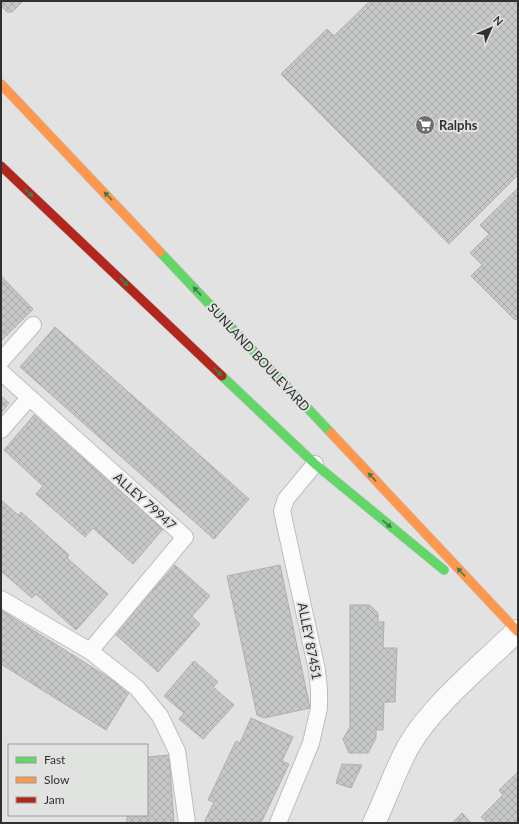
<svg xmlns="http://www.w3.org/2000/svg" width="519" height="824" font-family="Lato,sans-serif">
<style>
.building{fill:url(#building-cross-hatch);stroke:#aeafaf}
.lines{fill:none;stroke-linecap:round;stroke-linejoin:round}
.lane-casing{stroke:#bebebe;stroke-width:18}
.street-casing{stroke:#bebebe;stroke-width:24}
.fast-casing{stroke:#bebebe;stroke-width:10}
.slow-casing{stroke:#bebebe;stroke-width:10}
.jam-casing{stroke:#bebebe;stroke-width:10}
.lane{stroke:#fbfbfb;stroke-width:16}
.street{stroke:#fbfbfb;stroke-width:22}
.fast{stroke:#63d668;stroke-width:9}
.slow{stroke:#ff974d;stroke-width:9}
.jam{stroke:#b3261e;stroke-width:9}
.oneway{fill:#467b49}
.labels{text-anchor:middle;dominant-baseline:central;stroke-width:4;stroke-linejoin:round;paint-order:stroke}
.poi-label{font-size:13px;font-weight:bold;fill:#2f302f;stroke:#e1e3e1;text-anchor:start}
.street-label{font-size:13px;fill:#2f302f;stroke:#e1e3e1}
</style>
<defs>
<pattern id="building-cross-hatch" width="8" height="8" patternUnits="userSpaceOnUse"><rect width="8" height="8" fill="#c6c8c7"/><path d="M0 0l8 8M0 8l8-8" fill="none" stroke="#aaacab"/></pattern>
</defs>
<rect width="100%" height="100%" fill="#e2e2e2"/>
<path class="building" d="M 1,1 L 23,1 L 12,12 L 7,12 L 1,6 Z
M 370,1 L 514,1 L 518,5 L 518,175 L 449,244 L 281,74 L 327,29 L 334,36 Z
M 518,188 L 518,320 L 516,319 L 515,320 L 471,276 L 482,265 L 470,253 L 489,234 L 480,225 Z
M 1,276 L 33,309 L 1,341 Z
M 55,327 L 249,499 L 214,539 L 20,367 Z
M 1,396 L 9,403 L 1,413 Z
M 34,415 L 163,529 L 133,564 L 93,528 L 85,537 L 36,494 L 43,486 L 4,450 Z
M 1,500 L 18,515 L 21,512 L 69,555 L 67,558 L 108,594 L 76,630 L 36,594 L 32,598 L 1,571 Z
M 175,565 L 210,596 L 192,616 L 200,624 L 158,672 L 115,634 Z
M 280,565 L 310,708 L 264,718 L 257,715 L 227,576 Z
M 350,605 L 370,605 L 378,613 L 378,622 L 384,622 L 383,648 L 397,648 L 395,702 L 384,702 L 383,730 L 376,730 L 376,738 L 368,753 L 349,753 L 343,739 L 350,727 Z
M 1,610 L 130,691 L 106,730 L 1,664 Z
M 194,661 L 218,682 L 213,687 L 234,705 L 203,739 L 179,719 L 184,713 L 164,696 Z
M 251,718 L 293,737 L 282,761 L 289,764 L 261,823 L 256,821 L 255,823 L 204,823 L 214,802 L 208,800 L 236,741 L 240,743 Z
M 169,755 L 174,823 L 127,823 L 127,815 L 147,815 L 147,757 Z
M 342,764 L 362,765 L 351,788 L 336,783 Z
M 518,772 L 518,823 L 488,823 L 481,817 L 503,795 L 499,790 Z
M 462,813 L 471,823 L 452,823 Z"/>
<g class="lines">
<defs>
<path id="lane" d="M 1,361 L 33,325
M 1,372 L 185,537 L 90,651
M 1,430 L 29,398
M 1,599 L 90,651 L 137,688 L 160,716 L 177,751 L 187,823
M 278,823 L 311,743 L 319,708 L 319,690 L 317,670 L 282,511 L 286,499 L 315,464"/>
<path id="street" d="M 374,823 C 386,798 395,771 408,747 C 432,705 482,665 517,631"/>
<path id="fast" d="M 160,252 L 331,433
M 222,376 L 315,464 L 444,570"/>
<path id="slow" d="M 1,84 L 160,252
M 331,433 L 518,632"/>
<path id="jam" d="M 1,166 L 222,376"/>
</defs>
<use href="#lane" class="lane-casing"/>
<use href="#street" class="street-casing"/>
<use href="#fast" class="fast-casing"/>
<use href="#slow" class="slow-casing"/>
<use href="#jam" class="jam-casing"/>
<use href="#lane" class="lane"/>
<use href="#street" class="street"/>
<use href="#fast" class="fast"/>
<use href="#slow" class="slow"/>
<use href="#jam" class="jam"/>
</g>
<defs><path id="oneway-solid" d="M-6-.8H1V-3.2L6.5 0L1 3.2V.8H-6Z"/></defs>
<g class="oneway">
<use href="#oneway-solid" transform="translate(29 193) rotate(44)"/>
<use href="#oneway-solid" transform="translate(108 196) rotate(-134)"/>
<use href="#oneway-solid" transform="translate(124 282) rotate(44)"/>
<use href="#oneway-solid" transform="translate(197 291) rotate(-133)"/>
<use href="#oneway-solid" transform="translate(218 372) rotate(44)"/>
<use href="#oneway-solid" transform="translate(372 477) rotate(-133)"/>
<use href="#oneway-solid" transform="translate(387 524) rotate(40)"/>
<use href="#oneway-solid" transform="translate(461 572) rotate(-133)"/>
</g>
<defs>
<symbol id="supermarket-disc" viewBox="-11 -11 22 22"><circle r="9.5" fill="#6e6e6e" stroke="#e1e3e1"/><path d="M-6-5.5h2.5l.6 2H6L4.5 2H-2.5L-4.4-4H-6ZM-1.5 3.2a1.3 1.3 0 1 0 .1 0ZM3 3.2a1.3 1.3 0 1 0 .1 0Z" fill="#fff"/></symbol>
</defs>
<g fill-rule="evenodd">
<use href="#supermarket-disc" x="414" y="114" width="22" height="22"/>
</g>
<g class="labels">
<g class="poi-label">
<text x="439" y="125">Ralphs</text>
</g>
<g class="street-label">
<text transform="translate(259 357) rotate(47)">SUNLAND BOULEVARD</text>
<text transform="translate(145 501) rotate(42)">ALLEY 79947</text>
<text transform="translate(310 641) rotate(79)">ALLEY 87451</text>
</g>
</g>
<rect width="519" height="824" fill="none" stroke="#2f302f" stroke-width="4"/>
<rect x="8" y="744" width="140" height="72" fill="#e1e3e1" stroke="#9a9b9a"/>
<rect x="16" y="757" width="20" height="6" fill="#63d668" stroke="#9a9b9a"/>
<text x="44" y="764" font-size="12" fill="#2f302f">Fast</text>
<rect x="16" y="777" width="20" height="6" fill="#ff974d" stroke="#9a9b9a"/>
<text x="44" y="784" font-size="12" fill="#2f302f">Slow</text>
<rect x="16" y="797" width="20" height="6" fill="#b3261e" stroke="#9a9b9a"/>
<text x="44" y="804" font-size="12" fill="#2f302f">Jam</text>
<g transform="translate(491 28) rotate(45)" stroke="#e1e3e1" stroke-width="3" paint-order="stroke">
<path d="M0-3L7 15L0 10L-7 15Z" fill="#2f302f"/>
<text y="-6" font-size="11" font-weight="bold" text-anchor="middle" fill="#2f302f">N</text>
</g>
</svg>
